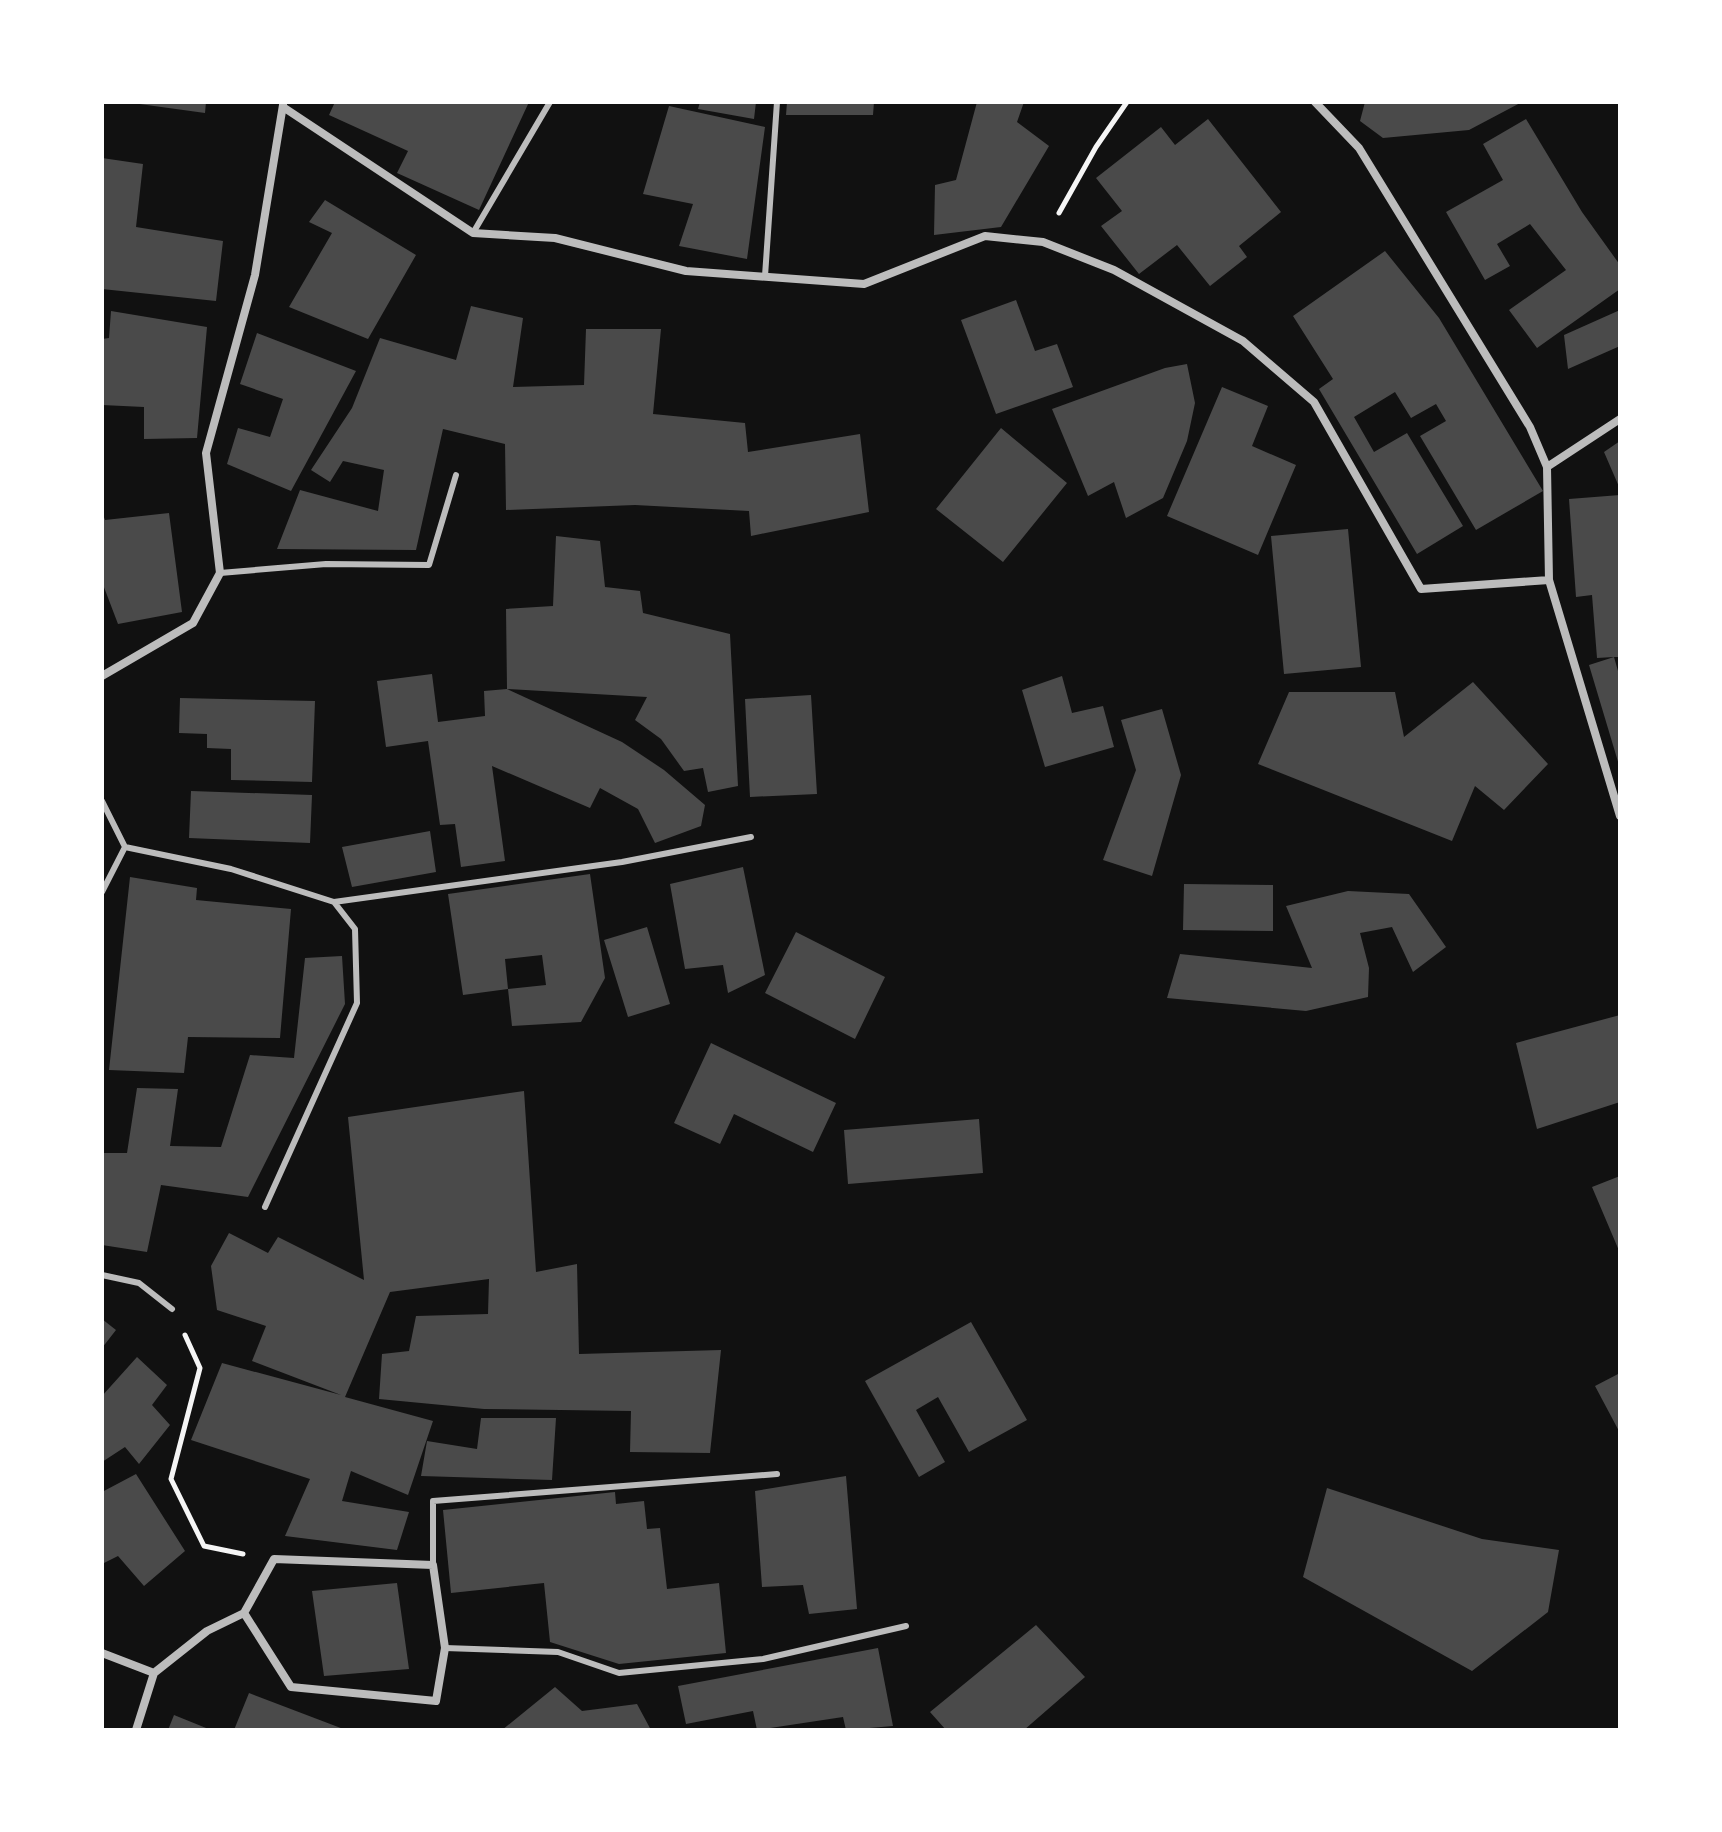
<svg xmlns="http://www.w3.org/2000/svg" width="1722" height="1832" font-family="'Archivo Narrow',sans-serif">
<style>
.building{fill:#4a4a4a;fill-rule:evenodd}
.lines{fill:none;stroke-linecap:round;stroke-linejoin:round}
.path{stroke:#f5f5f5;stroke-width:5}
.service{stroke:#bcbcbc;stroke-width:6}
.minor{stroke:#bcbcbc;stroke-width:8}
</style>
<rect width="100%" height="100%" fill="#111"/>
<path class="building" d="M 125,102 L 206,102 L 205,113 Z
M 335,102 L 529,102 L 479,210 L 397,173 L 408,151 L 329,115 Z
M 700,102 L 756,102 L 754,119 L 698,109 Z
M 787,102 L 874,102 L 873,115 L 786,115 Z
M 977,102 L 1024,102 L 1017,122 L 1049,146 L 1001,227 L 934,235 L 935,185 L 956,180 Z
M 1365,102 L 1522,102 L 1469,130 L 1383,138 L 1360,121 Z
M 669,106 L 765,127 L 747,259 L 679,246 L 693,204 L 643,194 Z
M 1208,119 L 1281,212 L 1239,246 L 1247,257 L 1210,286 L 1177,245 L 1139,274 L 1101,226 L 1122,211 L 1096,178 L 1161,127 L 1175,145 Z
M 1526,119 L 1582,212 L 1620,265 L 1620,289 L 1537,348 L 1509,310 L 1566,270 L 1530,224 L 1497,244 L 1510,266 L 1485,280 L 1446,212 L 1503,180 L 1483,144 Z
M 102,158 L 143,164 L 136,227 L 223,241 L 216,301 L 102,289 Z
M 325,200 L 416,255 L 368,339 L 289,307 L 332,233 L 309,222 Z
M 1385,251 L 1439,318 L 1543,491 L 1476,530 L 1420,436 L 1446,421 L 1436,404 L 1411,418 L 1395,392 L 1354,417 L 1374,452 L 1407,433 L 1463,526 L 1417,554 L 1319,389 L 1333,379 L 1293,316 Z
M 1016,300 L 1035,351 L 1057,344 L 1073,387 L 996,414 L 961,320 Z
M 471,306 L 523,318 L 513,387 L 584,385 L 586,329 L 661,329 L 653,414 L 745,423 L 748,452 L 860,434 L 869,512 L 751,536 L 749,511 L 635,505 L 506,510 L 505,444 L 443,429 L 416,550 L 277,549 L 300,490 L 378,511 L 384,470 L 343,461 L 330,482 L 311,470 L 352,408 L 380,338 L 456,360 Z
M 1620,310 L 1620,346 L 1568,369 L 1564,335 Z
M 111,311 L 207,327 L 197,438 L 144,439 L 144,407 L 102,405 L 102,339 L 109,338 Z
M 257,333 L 356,371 L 291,491 L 227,464 L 238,428 L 270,437 L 283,399 L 240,384 Z
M 1187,364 L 1195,403 L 1187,441 L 1163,498 L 1126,518 L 1114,482 L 1088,496 L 1052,409 L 1165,368 Z
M 1222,387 L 1268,406 L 1252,446 L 1296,465 L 1258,555 L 1167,516 Z
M 1001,428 L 1067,483 L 1003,562 L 936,509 Z
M 1620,441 L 1620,489 L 1604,452 Z
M 1620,495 L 1620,657 L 1614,657 L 1620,678 L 1619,765 L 1589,665 L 1614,657 L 1597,658 L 1592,595 L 1576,597 L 1569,499 Z
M 102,512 L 105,520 L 169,513 L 182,612 L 118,624 L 102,582 Z
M 1348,529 L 1361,667 L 1284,674 L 1271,536 Z
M 556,536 L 600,541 L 605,587 L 640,591 L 643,613 L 730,634 L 738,786 L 708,792 L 703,768 L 684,771 L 661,739 L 635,720 L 647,697 L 507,689 L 506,609 L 553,606 Z
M 432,674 L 438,722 L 485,716 L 484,691 L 507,689 L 622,742 L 664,770 L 705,805 L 701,826 L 655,843 L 638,809 L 600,788 L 590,808 L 492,766 L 505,861 L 461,867 L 455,824 L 440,825 L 428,741 L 386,747 L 377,681 Z
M 1062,676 L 1072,713 L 1103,706 L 1114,747 L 1045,767 L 1022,690 Z
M 1473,682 L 1548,764 L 1504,810 L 1475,786 L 1452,841 L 1258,764 L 1289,692 L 1395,692 L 1404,737 Z
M 811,695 L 817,794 L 750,797 L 745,699 Z
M 180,698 L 315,701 L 312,782 L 231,780 L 231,749 L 207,748 L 207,734 L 179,733 Z
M 1162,709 L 1181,775 L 1152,876 L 1103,860 L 1136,770 L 1121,720 Z
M 191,791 L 312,795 L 310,843 L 189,838 Z
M 430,831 L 436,872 L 352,887 L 342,847 Z
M 743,867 L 765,975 L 728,993 L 723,965 L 685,969 L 670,884 Z
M 590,874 L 605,978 L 581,1022 L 512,1026 L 508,989 L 463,995 L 448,894 ZM 542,955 L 546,985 L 508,989 L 505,959 Z
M 130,877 L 197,888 L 196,900 L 291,909 L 280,1038 L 188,1037 L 184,1073 L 109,1070 Z
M 1184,884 L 1273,885 L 1273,931 L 1183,930 Z
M 1348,891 L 1409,894 L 1446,947 L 1413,972 L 1392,927 L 1360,933 L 1369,968 L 1368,997 L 1306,1011 L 1167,998 L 1180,954 L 1312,968 L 1286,906 Z
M 647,927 L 670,1004 L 628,1017 L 604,940 Z
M 796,932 L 885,977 L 855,1039 L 765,993 Z
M 342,956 L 345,1004 L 248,1197 L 161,1185 L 147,1252 L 102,1245 L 102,1153 L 127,1153 L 137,1088 L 178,1089 L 170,1146 L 221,1147 L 250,1055 L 294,1058 L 305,958 Z
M 1620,1015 L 1620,1102 L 1537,1129 L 1516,1043 Z
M 711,1043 L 836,1103 L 813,1152 L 734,1114 L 720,1144 L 674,1123 Z
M 524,1091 L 536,1272 L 577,1264 L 579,1354 L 721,1350 L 710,1453 L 630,1452 L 631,1411 L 484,1409 L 379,1399 L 382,1354 L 409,1351 L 416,1316 L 488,1314 L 489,1279 L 390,1292 L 345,1397 L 433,1421 L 408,1495 L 351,1471 L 342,1501 L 409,1512 L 397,1550 L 285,1536 L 310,1479 L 191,1440 L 222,1363 L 341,1395 L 252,1361 L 266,1326 L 217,1310 L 211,1266 L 229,1233 L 268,1253 L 278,1237 L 364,1280 L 348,1117 Z
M 979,1119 L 983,1173 L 848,1184 L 844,1130 Z
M 1620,1176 L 1620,1253 L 1592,1187 Z
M 102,1319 L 116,1330 L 102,1348 Z
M 971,1322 L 1027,1420 L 969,1452 L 938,1397 L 916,1410 L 945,1462 L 919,1477 L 865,1381 Z
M 137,1357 L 167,1385 L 152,1405 L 170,1425 L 139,1464 L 125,1447 L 102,1462 L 102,1396 Z
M 1620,1373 L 1620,1433 L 1595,1386 Z
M 481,1418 L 556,1418 L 552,1480 L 421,1476 L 427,1441 L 477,1449 Z
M 136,1474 L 185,1551 L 144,1586 L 118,1556 L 102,1564 L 102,1492 Z
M 846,1476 L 857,1609 L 809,1614 L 803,1585 L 762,1587 L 755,1491 Z
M 1327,1488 L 1482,1539 L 1559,1550 L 1548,1612 L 1472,1671 L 1303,1577 Z
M 615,1492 L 616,1504 L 644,1501 L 647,1529 L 660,1528 L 667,1589 L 719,1583 L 726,1653 L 619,1664 L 550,1642 L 544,1583 L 451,1593 L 443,1510 Z
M 397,1583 L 409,1669 L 324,1676 L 312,1591 Z
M 1036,1625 L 1085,1677 L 1024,1730 L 946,1730 L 930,1712 Z
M 878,1648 L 893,1726 L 846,1730 L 843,1717 L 757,1730 L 753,1711 L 686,1724 L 678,1686 Z
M 555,1687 L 582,1711 L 637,1704 L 651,1730 L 502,1730 Z
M 249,1693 L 346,1730 L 234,1730 Z
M 174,1715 L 211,1730 L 168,1730 Z"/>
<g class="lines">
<path class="path" d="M 1059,213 L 1096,147 L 1127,102
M 185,1335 L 200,1368 L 171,1479 L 204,1546 L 243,1554"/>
<path class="service" d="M 473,233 L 550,102
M 765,276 L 777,102
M 220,573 L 326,564 L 429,565 L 456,475
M 102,801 L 125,847 L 102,892
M 125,847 L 231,869 L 334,902 L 355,929 L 357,1003 L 265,1207
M 334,902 L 622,862 L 751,837
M 102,1275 L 139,1283 L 172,1309
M 433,1565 L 433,1501 L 777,1474
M 445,1648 L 558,1652 L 619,1673 L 763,1659 L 906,1626"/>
<path class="minor" d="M 1315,102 L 1359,148 L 1530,427 L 1547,467 L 1549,580 L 1620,816
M 283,107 L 473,233 L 555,238 L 686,271 L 864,284 L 985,236 L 1043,242 L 1114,270 L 1243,341 L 1314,402 L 1421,589 L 1549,580
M 1547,467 L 1620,419
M 102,676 L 193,623 L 220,573 L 206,453 L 255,275 L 283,105
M 102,1653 L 154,1673 L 207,1631 L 244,1613 L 274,1559 L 433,1565 L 445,1648 L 436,1701 L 291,1687 L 244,1613
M 136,1730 L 154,1673"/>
</g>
<rect width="1722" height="1832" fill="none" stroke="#ffffff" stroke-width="208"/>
</svg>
